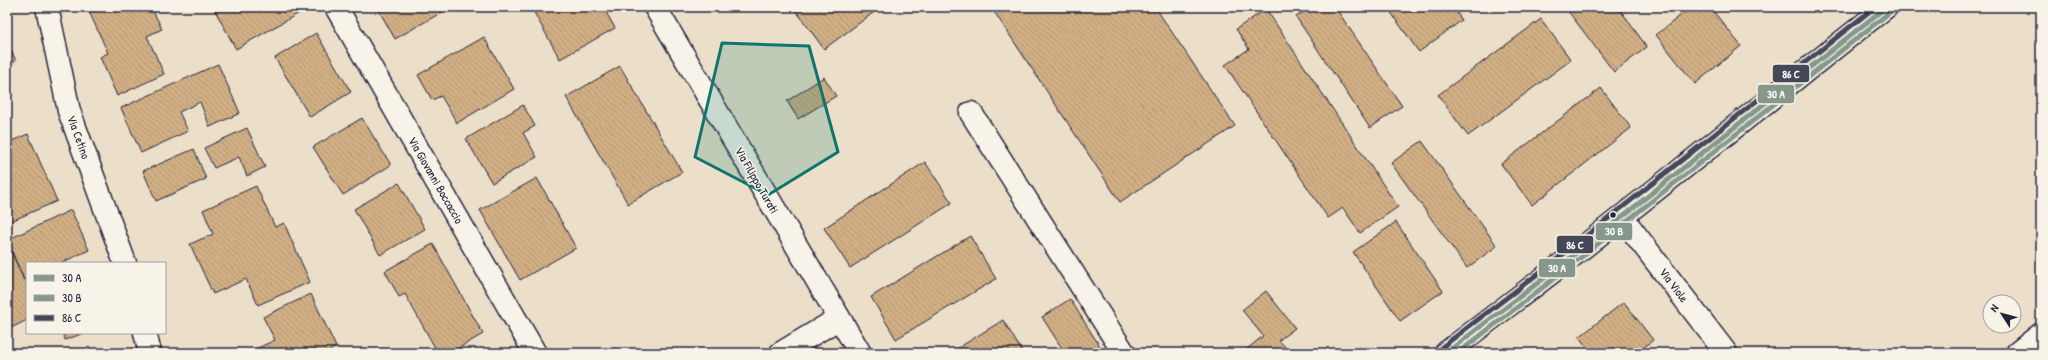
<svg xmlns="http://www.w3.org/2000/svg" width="2048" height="360" font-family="'Patrick Hand',sans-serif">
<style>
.building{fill:url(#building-back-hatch);stroke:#22223b}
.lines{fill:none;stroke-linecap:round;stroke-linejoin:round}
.minor-casing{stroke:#22223b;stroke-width:25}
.minor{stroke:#f7f3e8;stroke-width:22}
.bus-1-casing{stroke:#f7f3e8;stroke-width:8}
.bus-2-casing{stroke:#f7f3e8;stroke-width:8}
.bus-3-casing{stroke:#f7f3e8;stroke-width:8}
.bus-1{stroke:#85988b;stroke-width:5}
.bus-2{stroke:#85988b;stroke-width:5}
.bus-3{stroke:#47475a;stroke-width:5}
.marked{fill:#0f766e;fill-opacity:0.2;stroke:#0f766e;stroke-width:3;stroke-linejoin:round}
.bus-dot{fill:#22223b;stroke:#f7f3e8;stroke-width:1.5}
.labels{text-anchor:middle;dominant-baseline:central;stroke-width:3;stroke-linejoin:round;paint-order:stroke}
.street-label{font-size:12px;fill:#22223b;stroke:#f7f3e8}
.line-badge{stroke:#f7f3e8;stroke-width:1.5}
.badge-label{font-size:11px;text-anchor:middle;font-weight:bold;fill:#fff}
</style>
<defs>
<pattern id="building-back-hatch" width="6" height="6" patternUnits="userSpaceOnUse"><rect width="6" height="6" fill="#d1af84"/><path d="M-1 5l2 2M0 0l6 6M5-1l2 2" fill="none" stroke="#b39673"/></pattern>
</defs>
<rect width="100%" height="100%" fill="#ecdfca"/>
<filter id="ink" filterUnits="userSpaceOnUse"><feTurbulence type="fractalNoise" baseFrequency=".025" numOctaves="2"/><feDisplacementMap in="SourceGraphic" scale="8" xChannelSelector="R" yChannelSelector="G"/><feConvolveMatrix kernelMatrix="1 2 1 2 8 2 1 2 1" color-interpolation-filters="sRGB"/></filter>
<g filter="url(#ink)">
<path class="building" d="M 87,7 L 151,7 L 162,29 L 147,36 L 164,74 L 117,96 L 100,57 L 108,53 Z
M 213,7 L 298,7 L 301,12 L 236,49 Z
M 377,7 L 442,7 L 444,11 L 395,39 Z
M 531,7 L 603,7 L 615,28 L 560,59 Z
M 793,7 L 881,7 L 824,49 Z
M 997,7 L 1155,7 L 1235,126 L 1120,202 L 993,10 Z
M 1311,7 L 1335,7 L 1402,106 L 1370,128 L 1296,17 Z
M 1387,7 L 1456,7 L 1454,9 L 1462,20 L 1419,52 Z
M 1565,7 L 1618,7 L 1647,47 L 1614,72 Z
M 1691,7 L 1710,7 L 1741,46 L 1695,84 L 1656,35 Z
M 1266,9 L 1398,207 L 1360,233 L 1343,208 L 1328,218 L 1225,65 L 1249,49 L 1236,29 Z
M 1541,19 L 1571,60 L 1468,136 L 1438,95 Z
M 316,33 L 351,92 L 310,117 L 275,58 Z
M 484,37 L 514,89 L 457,123 L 441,96 L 432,100 L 418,75 Z
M 7,41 L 16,61 L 7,65 Z
M 218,64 L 240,113 L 210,127 L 200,102 L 179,112 L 188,131 L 141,153 L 121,108 Z
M 620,66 L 682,172 L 628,204 L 566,97 Z
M 824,77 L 836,96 L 798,119 L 787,101 Z
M 1601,88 L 1631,128 L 1532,205 L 1501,164 Z
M 523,105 L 535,126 L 523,133 L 537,157 L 492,183 L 466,139 Z
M 362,118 L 391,165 L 343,195 L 313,147 Z
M 247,128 L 265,167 L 247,176 L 239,157 L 214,168 L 204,148 Z
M 28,134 L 57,201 L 7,223 L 7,143 Z
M 1422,141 L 1497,246 L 1467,268 L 1391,163 Z
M 194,149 L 206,179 L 156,201 L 143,171 Z
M 925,162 L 952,203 L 850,268 L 824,228 Z
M 537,178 L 576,248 L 520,280 L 480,210 Z
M 399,183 L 425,229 L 380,255 L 354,209 Z
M 256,186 L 275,227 L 284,223 L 310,282 L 258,305 L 246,279 L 213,294 L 190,244 L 213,234 L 203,210 Z
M 71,210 L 89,250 L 61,263 L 27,263 L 27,279 L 24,280 L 7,240 Z
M 1396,222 L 1443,291 L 1400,321 L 1353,252 Z
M 970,236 L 996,279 L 896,339 L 871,297 Z
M 7,242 L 24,280 L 27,279 L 27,320 L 7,330 Z
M 433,244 L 483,334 L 450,353 L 438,353 L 405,294 L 399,297 L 385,271 Z
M 1266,291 L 1295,328 L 1279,340 L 1290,353 L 1242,353 L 1263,336 L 1242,310 Z
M 311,294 L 336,347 L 326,353 L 247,353 L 275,340 L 263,317 Z
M 1070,299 L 1104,353 L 1065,353 L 1042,317 Z
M 1624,302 L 1653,340 L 1637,353 L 1591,353 L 1579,337 Z
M 1003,320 L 1023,353 L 950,353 Z
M 63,333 L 84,333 L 65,340 Z"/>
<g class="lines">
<defs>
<path id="minor" d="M 47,7 L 69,111 L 125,263
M 336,7 L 535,353
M 655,7 L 860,353
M 971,113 L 1124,353
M 1622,217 L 1726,353
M 145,333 L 150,353
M 781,353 L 838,319
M 1446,353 L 1556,269 L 1886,7
M 2017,353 L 2041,334"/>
</defs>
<use href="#minor" class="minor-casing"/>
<use href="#minor" class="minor"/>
<defs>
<path id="bus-1" d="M 1446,353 L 1556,269 L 1886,7"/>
<path id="bus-2" d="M 1458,353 L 1560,274 L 1890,12"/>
<path id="bus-3" d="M 1442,347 L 1552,263 L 1875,7"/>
</defs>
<use href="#bus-1" class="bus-1-casing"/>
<use href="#bus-2" class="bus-2-casing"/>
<use href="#bus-3" class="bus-3-casing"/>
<use href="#bus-1" class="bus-1"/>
<use href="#bus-2" class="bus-2"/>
<use href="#bus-3" class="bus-3"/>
</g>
</g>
<path class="marked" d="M 722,43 L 809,46 L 838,152 L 768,195 L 695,157 Z"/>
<circle class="bus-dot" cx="1613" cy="215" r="3.5"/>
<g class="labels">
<g class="street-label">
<text transform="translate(79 137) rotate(70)">Via Cetino</text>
<text transform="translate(436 180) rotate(60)">Via Giovanni Boccaccio</text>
<text transform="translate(757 180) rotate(60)">Via Filippo Turati</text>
<text transform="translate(1674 285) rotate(53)">Via Viole</text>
</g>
</g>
<g class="line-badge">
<rect x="1772" y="64" width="38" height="19" rx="4" fill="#47475a"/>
<rect x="1757" y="84" width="38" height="20" rx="4" fill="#85988b"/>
<rect x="1595" y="222" width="38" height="19" rx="4" fill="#85988b"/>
<rect x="1556" y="235" width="38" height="19" rx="4" fill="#47475a"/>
<rect x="1538" y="258" width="38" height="20" rx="4" fill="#85988b"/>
</g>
<g class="badge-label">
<text x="1791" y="78">86 C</text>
<text x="1776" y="98">30 A</text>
<text x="1614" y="235">30 B</text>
<text x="1575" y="249">86 C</text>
<text x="1557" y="272">30 A</text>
</g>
<rect width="2048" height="360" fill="none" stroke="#f7f3e8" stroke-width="24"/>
<rect x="12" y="12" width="2024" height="336" fill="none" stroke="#22223b" stroke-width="1.5" filter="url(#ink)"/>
<rect x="26" y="262" width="140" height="72" fill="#f7f3e8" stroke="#a29fa3"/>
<rect x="34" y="275" width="20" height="6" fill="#85988b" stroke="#a29fa3"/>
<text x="62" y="282" font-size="12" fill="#22223b">30 A</text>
<rect x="34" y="295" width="20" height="6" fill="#85988b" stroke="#a29fa3"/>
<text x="62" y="302" font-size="12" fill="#22223b">30 B</text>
<rect x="34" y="315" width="20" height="6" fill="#47475a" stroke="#a29fa3"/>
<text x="62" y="322" font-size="12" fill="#22223b">86 C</text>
<g transform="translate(2002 314) rotate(306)"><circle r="19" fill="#f7f3e8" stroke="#a29fa3"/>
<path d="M0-3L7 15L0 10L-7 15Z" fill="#22223b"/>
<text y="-6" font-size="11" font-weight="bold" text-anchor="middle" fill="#22223b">N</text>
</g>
</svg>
